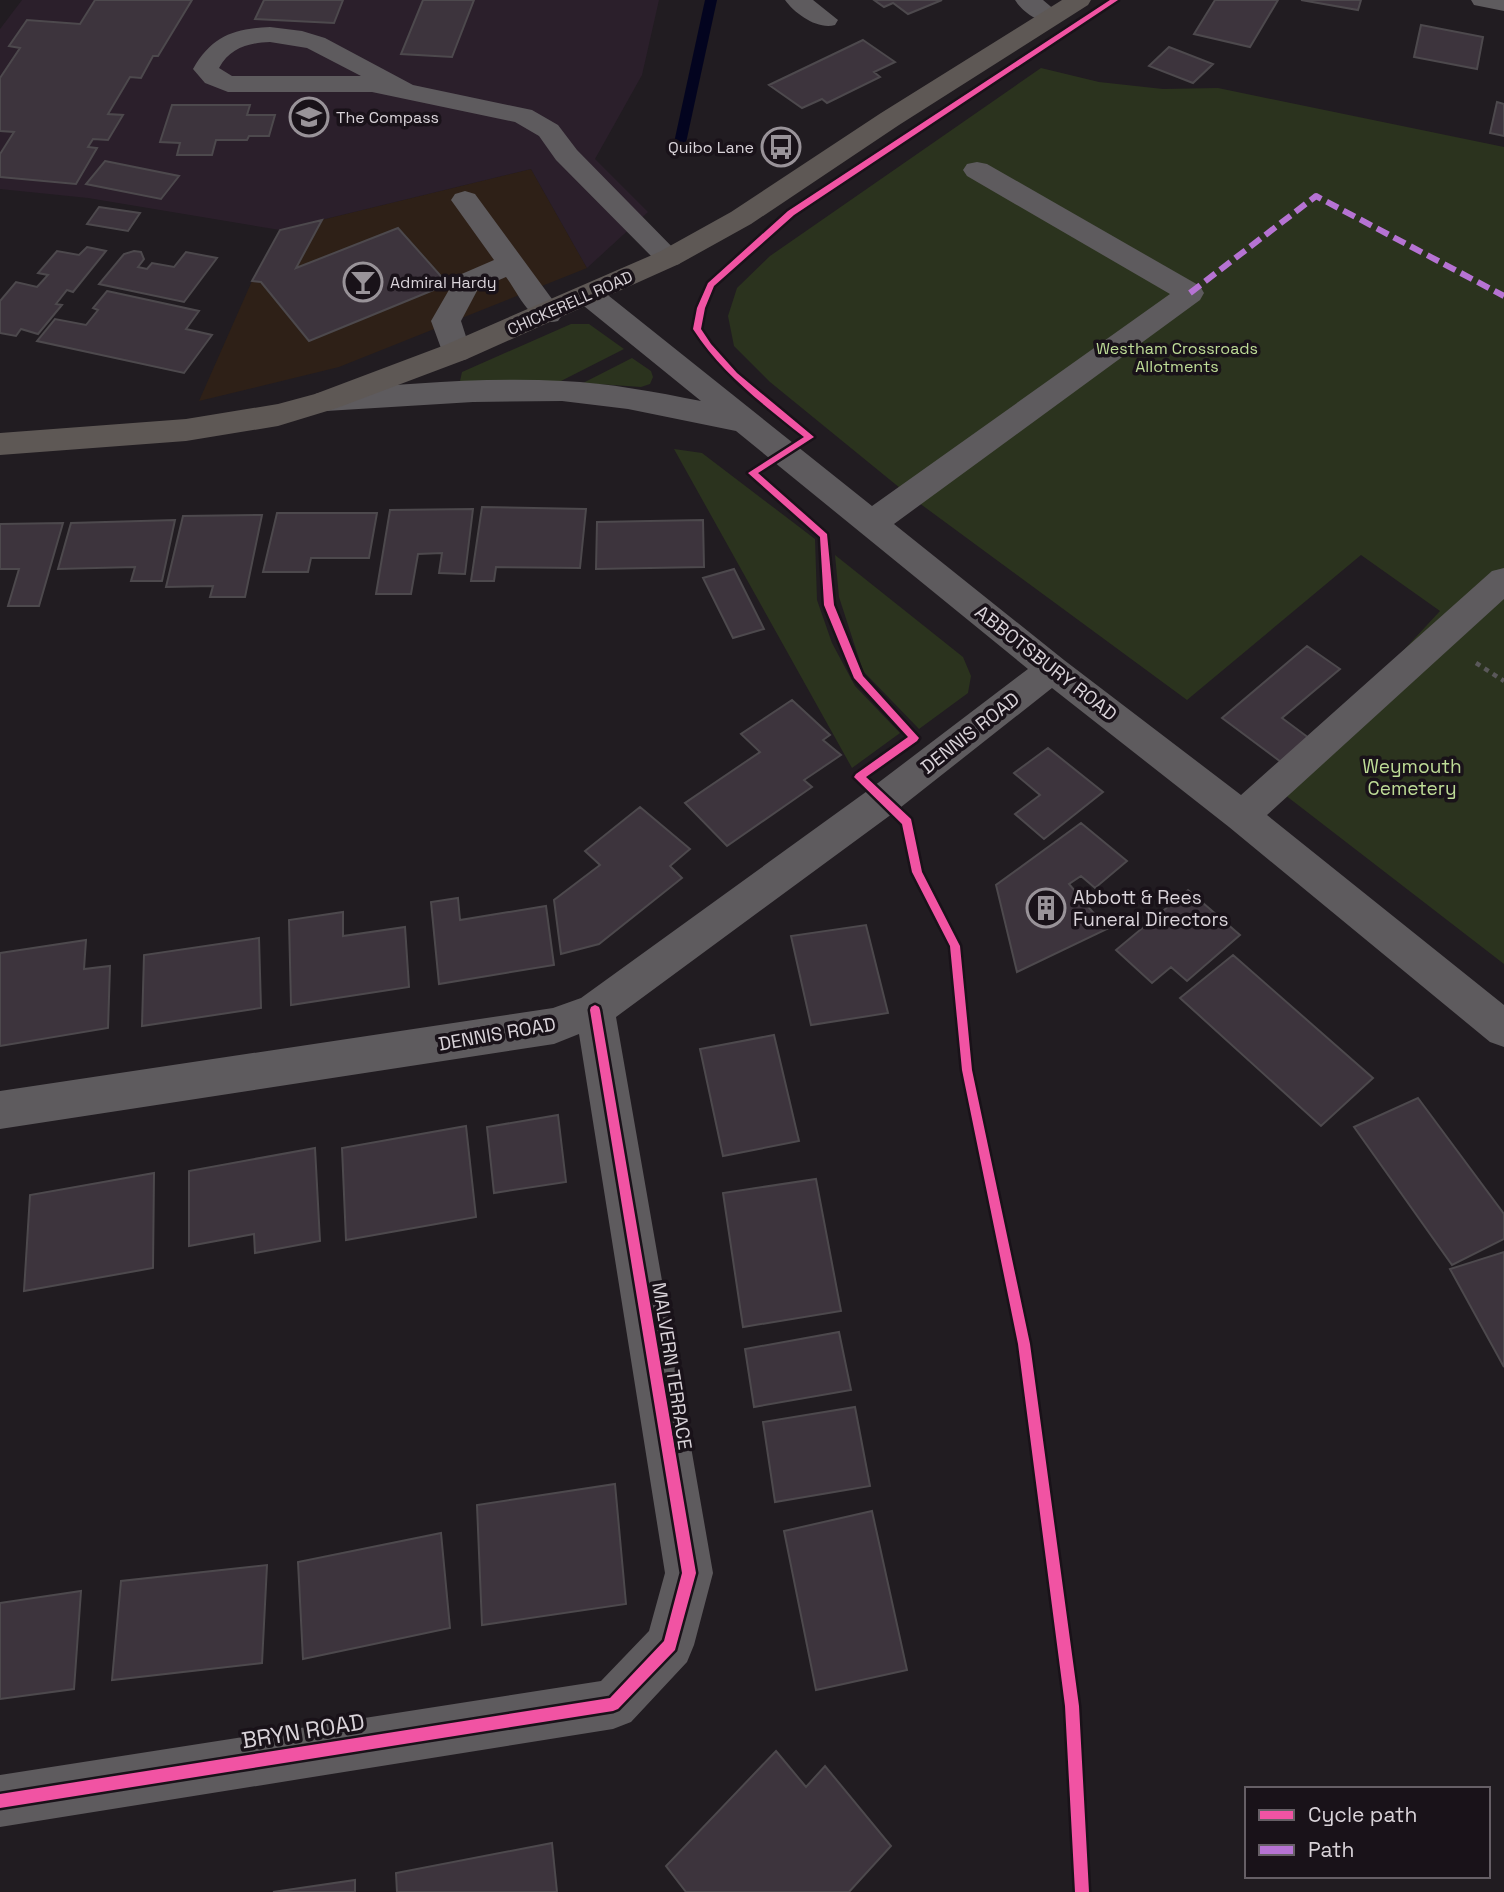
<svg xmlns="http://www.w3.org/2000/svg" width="1504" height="1892" font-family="'Space Grotesk',sans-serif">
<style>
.commercial{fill:#2e2017}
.education{fill:#2b1f2b}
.green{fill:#2b331e}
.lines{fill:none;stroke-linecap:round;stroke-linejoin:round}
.stream{fill:#03041f;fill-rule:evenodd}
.building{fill:#3d343d;stroke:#4d494d;stroke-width:2}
.path{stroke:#5a585a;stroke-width:4.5;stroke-dasharray:5 5;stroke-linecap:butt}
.minor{fill:#5e5b5e;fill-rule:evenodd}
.major{fill:#5e5855;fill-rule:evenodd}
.quiet{stroke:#b673d3;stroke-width:6;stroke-dasharray:13 6;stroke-linecap:butt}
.cycleway-casing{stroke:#191219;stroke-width:5}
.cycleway{fill:#f153a3;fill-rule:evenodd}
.labels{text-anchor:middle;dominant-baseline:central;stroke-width:7;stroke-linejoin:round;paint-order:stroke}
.far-poi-label{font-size:16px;fill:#d9d3d9;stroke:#191219;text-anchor:start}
.far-street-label{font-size:16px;fill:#d9d3d9;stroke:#191219}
.far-park-label{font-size:16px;fill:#bedc97;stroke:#191219}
.street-label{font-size:19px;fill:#d9d3d9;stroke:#191219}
.park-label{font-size:19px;fill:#bedc97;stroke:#191219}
.poi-label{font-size:19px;fill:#d9d3d9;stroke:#191219;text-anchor:start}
.near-street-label{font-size:23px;fill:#d9d3d9;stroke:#191219}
</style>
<rect width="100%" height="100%" fill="#211c21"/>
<path class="commercial" d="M 531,169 L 587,268 L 339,367 L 199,401 L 252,281 L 280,230 Z"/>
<path class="education" d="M 22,0 L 659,0 L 642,75 L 595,159 L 648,212 L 587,268 L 531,169 L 280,230 L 88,198 L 0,189 L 0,29 Z"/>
<path class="green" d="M 1041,68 L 1099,82 L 1163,89 L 1218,88 L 1504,147 L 1504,964 L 1276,788 L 1440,611 L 1361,555 L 1187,700 L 911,497 L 770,382 L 734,346 L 728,316 L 737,288 L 770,256 Z
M 571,324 L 589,324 L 624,349 L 561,381 L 460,381 L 462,372 Z
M 632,358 L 651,371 L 653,377 L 650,384 L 641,387 L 583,383 Z
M 674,449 L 702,453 L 815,539 L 817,600 L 832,643 L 855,686 L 900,733 L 852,768 Z
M 835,555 L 963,657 L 971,676 L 968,693 L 919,729 L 863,671 L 839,597 Z"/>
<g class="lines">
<path class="stream" d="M 705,0 L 717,0 L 684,152 L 678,156 L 672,152 Z"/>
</g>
<path class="building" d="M 95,0 L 192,0 L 158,56 L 153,56 L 141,78 L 130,77 L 108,114 L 123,115 L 108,140 L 93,139 L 88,147 L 97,148 L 76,184 L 0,177 L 0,154 L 14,132 L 0,131 L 0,78 L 20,48 L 9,46 L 27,20 L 80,24 Z
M 264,0 L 343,0 L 334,23 L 255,19 Z
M 423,0 L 474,0 L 452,57 L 401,54 Z
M 874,0 L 942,0 L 908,14 L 893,3 L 884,7 Z
M 1215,0 L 1278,0 L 1250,47 L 1194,34 Z
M 1301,0 L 1361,0 L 1358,10 Z
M 1421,25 L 1483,37 L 1477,69 L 1414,57 Z
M 863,40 L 895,62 L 874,72 L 880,77 L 827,103 L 822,99 L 802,108 L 769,85 Z
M 1169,47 L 1213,64 L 1193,83 L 1149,66 Z
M 1497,102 L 1504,104 L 1504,136 L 1490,133 Z
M 172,105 L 250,105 L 247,115 L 275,115 L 269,136 L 249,136 L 247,140 L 216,140 L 212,155 L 177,155 L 180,143 L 160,142 Z
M 105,161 L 179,176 L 161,199 L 86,184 Z
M 99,207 L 140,213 L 128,231 L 87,224 Z
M 322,220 L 296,268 L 398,228 L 448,284 L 309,341 L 261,282 L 252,281 L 280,230 Z
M 87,247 L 106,251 L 73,292 L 67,290 L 56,304 L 62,305 L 38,334 L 21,329 L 16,336 L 0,333 L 0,301 L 16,282 L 37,287 L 48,275 L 38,273 L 57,251 L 79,255 Z
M 134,251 L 141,252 L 144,259 L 138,267 L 147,269 L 152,263 L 174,267 L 186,252 L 217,258 L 184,302 L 99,284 L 124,254 Z
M 107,291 L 199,311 L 186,329 L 212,335 L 184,373 L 37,341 L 55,319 L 86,325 L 98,310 L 93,308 Z
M 482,507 L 586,509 L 580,568 L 496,567 L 494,581 L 471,581 Z
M 473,509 L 465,574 L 439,573 L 442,553 L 418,554 L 411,594 L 376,594 L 390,510 Z
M 277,513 L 377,513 L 369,558 L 311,558 L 308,572 L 263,572 Z
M 262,515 L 245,597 L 210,597 L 213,586 L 166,587 L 183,516 Z
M 175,520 L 162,581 L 131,581 L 135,567 L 58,569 L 71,523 Z
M 703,520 L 704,567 L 596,569 L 597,522 Z
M 63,523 L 39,606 L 8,606 L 19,569 L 0,569 L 0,524 Z
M 734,569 L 764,629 L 733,638 L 703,578 Z
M 1307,646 L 1340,669 L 1282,718 L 1313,741 L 1285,765 L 1222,718 Z
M 792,700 L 830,735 L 823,740 L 841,755 L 804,780 L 812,787 L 727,846 L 685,803 L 760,752 L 741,734 Z
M 1048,748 L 1103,792 L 1044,839 L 1015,814 L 1040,795 L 1014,773 Z
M 640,807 L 690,849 L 670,866 L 682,878 L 599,944 L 561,954 L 554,900 L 600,865 L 585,851 Z
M 1081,823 L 1127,861 L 1095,888 L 1081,876 L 1069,884 L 1107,929 L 1017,972 L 996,885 Z
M 1188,890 L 1240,935 L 1187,981 L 1171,967 L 1152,983 L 1116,950 Z
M 458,898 L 460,920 L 546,906 L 554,965 L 439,984 L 431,902 Z
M 343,912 L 343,936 L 405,927 L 409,987 L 291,1005 L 289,920 Z
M 866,925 L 888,1013 L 811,1025 L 791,936 Z
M 259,938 L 261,1008 L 142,1026 L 144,955 Z
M 86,940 L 84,969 L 110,966 L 108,1028 L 0,1046 L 0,953 Z
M 1233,955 L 1373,1078 L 1321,1126 L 1180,998 Z
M 774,1035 L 799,1141 L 723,1156 L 700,1049 Z
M 1418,1098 L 1504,1214 L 1504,1239 L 1452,1265 L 1354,1127 Z
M 558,1115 L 566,1182 L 494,1193 L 487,1127 Z
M 466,1126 L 476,1217 L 346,1240 L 342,1148 Z
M 315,1148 L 320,1241 L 255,1253 L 254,1234 L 189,1246 L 189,1171 Z
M 154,1173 L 153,1268 L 24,1291 L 30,1195 Z
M 816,1179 L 841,1311 L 743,1327 L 723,1193 Z
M 1504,1252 L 1504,1367 L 1450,1269 Z
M 839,1332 L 851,1390 L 754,1407 L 745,1349 Z
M 855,1407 L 870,1486 L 775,1502 L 763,1422 Z
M 615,1484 L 626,1604 L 482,1625 L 477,1505 Z
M 872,1511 L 907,1670 L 816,1690 L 784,1531 Z
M 441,1533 L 450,1628 L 303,1659 L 298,1562 Z
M 267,1565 L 262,1663 L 112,1680 L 121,1581 Z
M 81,1591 L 74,1689 L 0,1699 L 0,1603 Z
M 776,1751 L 806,1787 L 825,1766 L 891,1846 L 849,1892 L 686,1892 L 666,1866 Z
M 552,1843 L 557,1892 L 397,1892 L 396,1873 Z
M 355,1880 L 355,1892 L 273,1892 Z"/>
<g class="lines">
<path class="path" d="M 1476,663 L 1504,681"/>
<path class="minor" d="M 785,0 L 813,0 L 838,20 L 835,25 C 818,30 795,14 785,0 Z
M 1015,0 L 1043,0 L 1063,17 L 1060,22 C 1043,26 1024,14 1015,0 Z
M 1471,0 L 1504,0 L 1504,11 L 1474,5 Z
M 270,27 L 302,31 L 325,38 L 413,85 L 532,110 L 558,125 L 577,150 L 683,258 L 679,264 L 669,267 L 659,264 L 556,160 L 539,136 L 515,122 L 372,92 L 228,92 L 205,83 L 193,69 C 212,36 233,29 270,27 ZM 270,42 L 307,48 L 361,76 L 232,76 L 219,68 C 230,48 248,43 270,42 Z
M 977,162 L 987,164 L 1200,286 L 1204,293 L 1200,300 L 894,524 L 1064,660 L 1241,795 L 1492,571 L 1504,568 L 1504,599 L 1267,815 L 1504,1005 L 1504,1047 L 1490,1042 L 1229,827 L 1052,688 L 896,811 L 616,1017 L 713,1573 L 694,1645 L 687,1662 L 631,1722 L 613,1729 L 0,1827 L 0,1775 L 601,1681 L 649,1631 L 665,1573 L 579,1034 L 554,1044 L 0,1129 L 0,1091 L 553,1008 L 581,998 L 870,789 L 1028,669 L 736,431 L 628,409 L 562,401 L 473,402 L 326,411 L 315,408 L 311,401 L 315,394 L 326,391 C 404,384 484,377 563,381 C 609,383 655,392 701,401 L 579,302 L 575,295 L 579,288 L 589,286 L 599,288 L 872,506 L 1170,294 L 967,176 L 963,170 L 967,164 Z
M 465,191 L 475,194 L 563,314 L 558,321 C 532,328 520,296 506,277 L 478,289 L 461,321 L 471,352 L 467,359 L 456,362 L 445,359 L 431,321 L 457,276 L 494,260 L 451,200 L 455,194 Z"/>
<path class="major" d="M 1062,0 L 1091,0 L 1088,5 L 899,125 L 751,224 L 679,264 L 467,359 L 337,408 L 278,426 L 186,441 L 0,455 L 0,433 L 186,419 L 278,404 L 315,394 L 445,345 L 659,252 L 731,212 L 881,113 Z"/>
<path class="quiet" d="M 1190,293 L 1316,196 L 1504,296"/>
<defs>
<path id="cycleway" d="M 1110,0 L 1118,0 L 794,215 L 714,286 L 705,308 L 701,329 L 711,344 L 737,373 L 814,437 L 758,473 L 827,534 L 834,605 L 863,676 L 919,738 L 917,741 L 866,777 L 911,819 L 922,872 L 960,946 L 972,1070 L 1030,1344 L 1079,1706 L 1089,1892 L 1075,1892 L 1065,1706 L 1018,1344 L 962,1070 L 950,946 L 912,872 L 902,824 L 854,777 L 856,774 L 908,737 L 854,678 L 824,605 L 820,537 L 748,473 L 804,437 C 763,404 722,374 693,329 L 697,308 L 708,283 L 788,211 Z
M 595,1005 L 599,1007 L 600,1010 L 696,1573 L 675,1650 L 618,1709 L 613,1711 L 0,1808 L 0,1794 L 610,1698 L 664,1641 L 682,1573 L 590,1010 L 591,1007 Z"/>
</defs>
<use href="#cycleway" class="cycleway-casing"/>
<use href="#cycleway" class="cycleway"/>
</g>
<defs>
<symbol id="school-ring" viewBox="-11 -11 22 22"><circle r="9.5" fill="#191219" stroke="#999399" stroke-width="1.5"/><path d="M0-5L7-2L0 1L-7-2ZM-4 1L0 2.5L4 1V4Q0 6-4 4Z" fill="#999399"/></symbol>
<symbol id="bus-ring" viewBox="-11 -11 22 22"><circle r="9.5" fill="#191219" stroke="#999399" stroke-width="1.5"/><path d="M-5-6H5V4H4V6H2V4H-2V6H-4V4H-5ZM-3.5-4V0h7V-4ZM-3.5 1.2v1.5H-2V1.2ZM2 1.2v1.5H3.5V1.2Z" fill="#999399"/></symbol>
<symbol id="bar-ring" viewBox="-11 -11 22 22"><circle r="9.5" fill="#191219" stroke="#999399" stroke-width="1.5"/><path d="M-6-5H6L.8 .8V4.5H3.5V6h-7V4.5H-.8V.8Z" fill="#999399"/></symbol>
<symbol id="building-ring" viewBox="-11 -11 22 22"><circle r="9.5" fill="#191219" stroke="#999399" stroke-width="1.5"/><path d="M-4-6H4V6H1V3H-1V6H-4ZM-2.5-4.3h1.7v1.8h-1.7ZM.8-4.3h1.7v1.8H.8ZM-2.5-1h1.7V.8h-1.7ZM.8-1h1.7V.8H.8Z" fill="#999399"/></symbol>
</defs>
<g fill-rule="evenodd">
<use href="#school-ring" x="287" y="95" width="44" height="44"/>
<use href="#bus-ring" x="759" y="125" width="44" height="44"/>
<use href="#bar-ring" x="341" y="260" width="44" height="44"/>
<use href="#building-ring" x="1024" y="886" width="44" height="44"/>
</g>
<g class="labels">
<g class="far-poi-label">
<text x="336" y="117">The Compass</text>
<text x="754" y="147" text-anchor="end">Quibo Lane</text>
<text x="390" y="282">Admiral Hardy</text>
</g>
<g class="far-street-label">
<text transform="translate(570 303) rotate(-24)">CHICKERELL ROAD</text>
</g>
<g class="far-park-label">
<text x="1177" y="348">Westham Crossroads<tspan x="1177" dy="18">Allotments</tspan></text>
</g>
<g class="street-label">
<text transform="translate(1046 663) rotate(38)">ABBOTSBURY ROAD</text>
<text transform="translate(970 733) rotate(-38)">DENNIS ROAD</text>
<text transform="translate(497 1034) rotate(-10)">DENNIS ROAD</text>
<text transform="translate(672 1366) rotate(81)">MALVERN TERRACE</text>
</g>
<g class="park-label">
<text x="1412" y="766">Weymouth<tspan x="1412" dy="22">Cemetery</tspan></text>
</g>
<g class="poi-label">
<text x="1073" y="897">Abbott &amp; Rees<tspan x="1073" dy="22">Funeral Directors</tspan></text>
</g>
<g class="near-street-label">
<text transform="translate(303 1731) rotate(-9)">BRYN ROAD</text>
</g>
</g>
<rect x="1245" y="1787" width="245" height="91" fill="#191219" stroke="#665f66" stroke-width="2"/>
<rect x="1259" y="1810" width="35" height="10" fill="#f153a3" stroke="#665f66" stroke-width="2"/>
<text x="1308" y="1822" font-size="21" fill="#d9d3d9">Cycle path</text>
<rect x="1259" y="1845" width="35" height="10" fill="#b673d3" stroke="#665f66" stroke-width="2"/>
<text x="1308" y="1857" font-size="21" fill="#d9d3d9">Path</text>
</svg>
